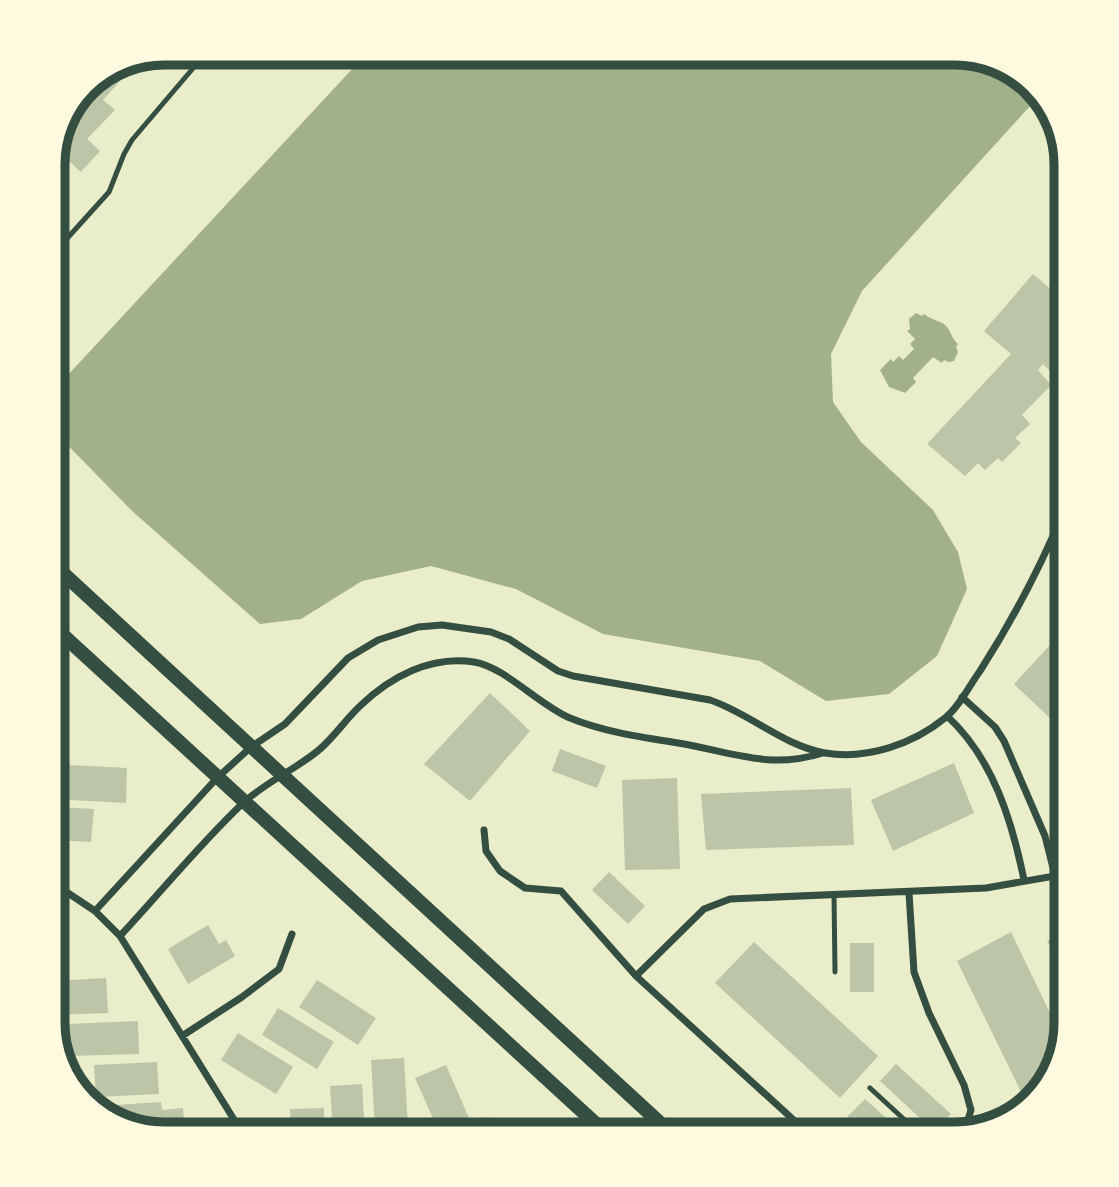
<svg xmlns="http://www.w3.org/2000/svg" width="1119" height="1187" font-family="Karla,sans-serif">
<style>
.water{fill:#a3b18a}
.building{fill:#bcc5a7}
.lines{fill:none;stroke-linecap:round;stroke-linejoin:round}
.service{stroke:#344e41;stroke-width:5}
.minor{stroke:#344e41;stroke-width:7}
.secondary{stroke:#344e41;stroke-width:14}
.rim{fill:none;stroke:#344e41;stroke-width:9}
</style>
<rect width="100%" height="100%" fill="#e9edc9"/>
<path class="water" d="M 367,53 L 962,53 L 1005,64 L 1041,94 L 862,291 L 831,354 L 833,402 L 861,442 L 933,510 L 958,552 L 967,589 L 937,656 L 889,694 L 826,701 L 760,661 L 603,634 L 516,589 L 431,566 L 362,581 L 301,619 L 260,624 L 131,510 L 53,430 L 53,391 Z
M 916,313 L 922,316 L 924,314 C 931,320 939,320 945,325 C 951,330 951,338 958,344 L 956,347 L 958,352 L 954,361 L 949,362 L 944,360 L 942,363 L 933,357 L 913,378 L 916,382 L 905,393 L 889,387 L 880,370 L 891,359 L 893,362 L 899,356 L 903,360 L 914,349 L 910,344 L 915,339 L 907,331 L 910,329 L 909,319 Z"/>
<path class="building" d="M 136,63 L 103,100 L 115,110 L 87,139 L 100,151 L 81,172 L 69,161 L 53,179 L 53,156 L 90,80 Z
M 1033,274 L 1066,302 L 1066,315 L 1057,326 L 1057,341 L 1066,351 L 1050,371 L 1043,364 L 1038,370 L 1051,385 L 1022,415 L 1030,424 L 1015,438 L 1021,443 L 1002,462 L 998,458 L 985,470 L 978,463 L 965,476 L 927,444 L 1011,354 L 984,331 Z
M 1066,628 L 1066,706 L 1053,721 L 1014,684 Z
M 490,693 L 530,731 L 470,801 L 424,764 Z
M 1066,740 L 1066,783 L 1050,748 Z
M 560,749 L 606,766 L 597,788 L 552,771 Z
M 954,763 L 974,813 L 893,851 L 871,800 Z
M 69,765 L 127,768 L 126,803 L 53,799 L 53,772 L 68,773 Z
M 677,778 L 680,869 L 625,870 L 622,780 Z
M 851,788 L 854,845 L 706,850 L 701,794 Z
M 56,807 L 94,809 L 91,842 L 53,840 L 53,815 L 55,816 Z
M 609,872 L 645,906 L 628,924 L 592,890 Z
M 208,925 L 219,944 L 226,940 L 235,956 L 188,984 L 168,949 Z
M 1011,932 L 1063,1040 L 1055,1072 L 1028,1106 L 957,961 Z
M 1066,932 L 1066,978 L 1047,941 Z
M 754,942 L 878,1056 L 840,1098 L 715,983 Z
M 850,943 L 874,943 L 874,992 L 850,992 Z
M 106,978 L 108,1013 L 53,1015 L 53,981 Z
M 317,980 L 376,1018 L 358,1045 L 299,1007 Z
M 278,1008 L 334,1042 L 317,1069 L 262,1035 Z
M 138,1021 L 139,1054 L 68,1056 L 68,1024 Z
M 238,1033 L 293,1067 L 276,1094 L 221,1060 Z
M 404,1058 L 408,1127 L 375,1130 L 371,1060 Z
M 157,1062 L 159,1094 L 96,1097 L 94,1065 Z
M 896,1064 L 951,1114 L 935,1132 L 880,1081 Z
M 446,1065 L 472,1125 L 449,1134 L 440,1134 L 415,1078 Z
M 362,1084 L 365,1134 L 333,1134 L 330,1086 Z
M 865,1099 L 904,1134 L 867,1134 L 847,1117 Z
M 161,1102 L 162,1110 L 183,1108 L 185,1134 L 163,1134 L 118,1124 L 116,1105 Z
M 324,1108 L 324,1134 L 291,1134 L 290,1109 Z
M 486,1117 L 520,1125 L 518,1134 L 482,1134 Z"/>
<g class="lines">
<path class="service" d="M 53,254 L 109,192 L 124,154 L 132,140 L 206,53
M 834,895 L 835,972
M 870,1088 L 920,1134"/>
<path class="minor" d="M 962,697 L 995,727 L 1004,741 L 1045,836 L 1055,876
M 947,716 C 993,758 1012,821 1024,880
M 484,830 L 486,851 L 500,871 L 525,888 L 561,891 L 636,976 L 809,1134
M 53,883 L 95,911 L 120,936 L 243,1134
M 909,893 L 914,972 L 929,1013 L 964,1085 L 971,1110 L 964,1132
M 95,911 L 217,778 L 251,747 L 285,724 L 348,658 L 378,640 L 418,627 L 442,625 L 491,632 L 509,639 L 558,671 L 573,676 L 710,700 C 749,713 784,746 825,753 C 867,760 913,744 945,718 C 960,706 969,686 980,671 C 1014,618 1042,564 1066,506
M 120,936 C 161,892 199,845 242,804 C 265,782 297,769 320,749 C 335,736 346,719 360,706 C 390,677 431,655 474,662 C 505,667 539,705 570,718 C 604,732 641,737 678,743 C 732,752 769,770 823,753
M 636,976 L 704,909 L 730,899 L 986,888 L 1066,874
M 182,1036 L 242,997 L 279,969 L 292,934"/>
<path class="secondary" d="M 53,564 L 672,1134
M 53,626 L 607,1134"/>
</g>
<path d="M0 0H1119V1187H0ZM164 65H955A99 99 0 0 1 1054 164V1023A99 99 0 0 1 955 1122H164A99 99 0 0 1 65 1023V164A99 99 0 0 1 164 65Z" fill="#fefae0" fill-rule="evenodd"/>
<path class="rim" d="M164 65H955A99 99 0 0 1 1054 164V1023A99 99 0 0 1 955 1122H164A99 99 0 0 1 65 1023V164A99 99 0 0 1 164 65Z"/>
</svg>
